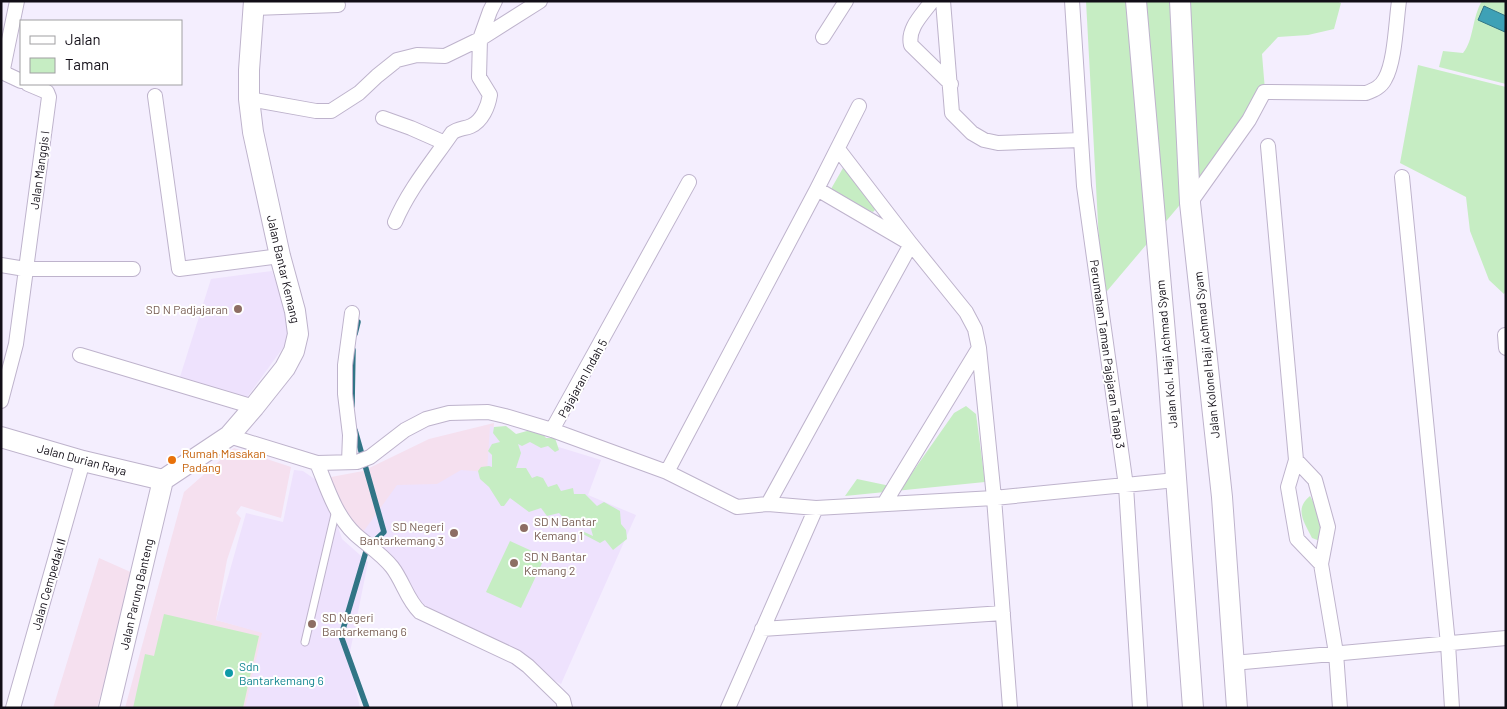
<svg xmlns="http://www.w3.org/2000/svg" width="1507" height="709" font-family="Barlow,sans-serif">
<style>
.commercial{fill:#f5e0ef}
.built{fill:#eee2fd}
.green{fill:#c6edc3}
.water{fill:#3ea1b6;stroke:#317586}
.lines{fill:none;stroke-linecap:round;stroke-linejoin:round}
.stream{stroke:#317586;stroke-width:5.5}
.lane-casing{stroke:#beb3cc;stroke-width:9}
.street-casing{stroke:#beb3cc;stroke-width:16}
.secondary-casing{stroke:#beb3cc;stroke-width:22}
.lane{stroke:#fff;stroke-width:7}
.street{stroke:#fff;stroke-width:14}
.secondary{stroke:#fff;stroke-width:20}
.education-dot{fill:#8d6e63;stroke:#fff;stroke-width:2}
.food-dot{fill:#e8710a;stroke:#fff;stroke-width:2}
.culture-dot{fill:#0f9aa8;stroke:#fff;stroke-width:2}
.labels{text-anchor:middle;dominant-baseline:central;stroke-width:4;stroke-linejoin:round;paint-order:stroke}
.street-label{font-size:12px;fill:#120e17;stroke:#fff}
.education-label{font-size:12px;fill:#785e54;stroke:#fff;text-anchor:start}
.food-label{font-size:12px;fill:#c56008;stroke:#fff;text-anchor:start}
.culture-label{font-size:12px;fill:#0d838f;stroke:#fff;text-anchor:start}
</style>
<rect width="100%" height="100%" fill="#f4eefe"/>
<path class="commercial" d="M 494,423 L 489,475 L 365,540 L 353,539 L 331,477 L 363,471 L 429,439 Z
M 234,448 L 291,467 L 281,518 L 241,506 L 236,513 L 241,518 L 227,560 L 216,620 L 265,633 L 249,708 L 125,708 L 184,492 Z
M 99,558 L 135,574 L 97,708 L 53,708 Z"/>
<path class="built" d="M 272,271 L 293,334 L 245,400 L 179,380 L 211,279 Z
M 490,426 L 601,460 L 588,495 L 636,515 L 561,684 L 438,623 L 421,613 L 409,587 L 358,539 L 397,485 L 437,484 L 461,470 L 487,472 Z
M 294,470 L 303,471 L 319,482 L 331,506 L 342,539 L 368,562 L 349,657 L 360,708 L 245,708 L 262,633 L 216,620 L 246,513 L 283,522 Z"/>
<path class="green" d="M 1086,1 L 1336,1 L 1341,3 L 1334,29 L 1308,35 L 1278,37 L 1262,54 L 1266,103 L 1102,297 Z
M 1482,1 L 1506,1 L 1506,84 L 1439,67 L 1443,51 L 1463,53 C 1474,40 1472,17 1482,1 Z
M 1418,65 L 1506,87 L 1506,291 L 1504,294 L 1489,280 L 1470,231 L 1466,197 L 1400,163 Z
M 850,167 L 873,204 L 875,210 L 873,212 L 865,209 L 831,189 L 843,168 Z
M 966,406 L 976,414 L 985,482 L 845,496 L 857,479 L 895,487 L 907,480 L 954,413 Z
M 506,426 L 516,434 L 538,428 L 546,438 L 555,438 L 559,450 L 555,452 L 548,446 L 541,448 L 530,442 L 522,446 L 518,444 L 521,453 L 516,468 L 526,468 L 532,478 L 537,476 L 543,478 L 548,487 L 557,484 L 561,491 L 573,488 L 574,494 L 585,494 L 597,506 L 604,502 L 620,511 L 621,524 L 626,530 L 627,539 L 613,550 L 605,540 L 600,543 L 579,532 L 580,530 L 593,536 L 590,525 L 585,527 L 578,521 L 571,526 L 559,513 L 547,516 L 541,508 L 529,512 L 510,498 L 504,506 L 501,506 L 489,487 L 480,479 L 478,471 L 481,467 L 489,466 L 492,467 L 492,455 L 488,451 L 492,444 L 500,442 L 493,433 L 494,427 Z
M 1310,496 L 1321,516 L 1325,530 L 1320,541 L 1312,538 C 1304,522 1294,509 1310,496 Z
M 510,541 L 545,557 L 521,608 L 486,592 Z
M 164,614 L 259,636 L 243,708 L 133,708 L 145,654 L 154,656 Z"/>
<path class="water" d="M 1484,6 L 1506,16 L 1505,32 L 1478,20 Z"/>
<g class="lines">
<path class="stream" d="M 355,334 L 358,322
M 352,406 L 353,350
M 355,430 L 384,532 L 367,548 L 341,636 L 367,708"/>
<defs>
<path id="lane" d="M 305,642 L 336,510"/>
<path id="street" d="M 17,1 L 3,69 L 6,74 L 21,81
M 932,1 C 923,14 907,28 911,45 L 951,84
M 943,1 L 952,113 L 972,133 L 984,140 L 998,143 L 1081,140
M 1072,1 L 1084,186 L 1126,486 L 1140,708
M 254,8 L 338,5
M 823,37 L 846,1
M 155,96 L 179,269 L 280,256
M 249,99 L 316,111 L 331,111 L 359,93 L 377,76 L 397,60 L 417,55 L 445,56 L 480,39 L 540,1
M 383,118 L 411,128 L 445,143
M 1268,146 L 1296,460 L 1288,487 L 1297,539 L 1321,564
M 838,149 L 911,244 L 966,312 L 975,329 L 979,348 L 994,498 L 1010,708
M 1402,177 L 1448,644 L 1452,708
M 1190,203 L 1249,120 L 1264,92 L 1366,93 C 1374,90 1381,87 1385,79 C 1395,62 1396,22 1399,1
M 395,222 C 409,189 432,162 452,133 C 458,128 464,129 471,126 C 482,121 488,107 490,95 L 479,77 L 480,39 L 490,11 L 495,1
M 1,265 L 25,269 L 133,269
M 1505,335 L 1506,348
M 80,355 L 254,407
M 1,401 L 16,344 L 49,97 L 47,92 L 28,84
M 552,430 L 689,182
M 229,436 L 317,463 L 357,462 L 370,457 L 405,430 L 426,419 L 449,413 L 488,412 L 505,416 L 552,430 L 667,472 L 737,507 L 768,504 L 816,508 L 994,498 L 1176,480
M 1296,460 L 1315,480 L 1328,527 L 1321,564 L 1336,653 L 1340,708
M 349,462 L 350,435 L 345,394 L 345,365 L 352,313
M 317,463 C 327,487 335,515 355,534 C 367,545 381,553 392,567 C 403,581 407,600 420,612 L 516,657 L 528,666 L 563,700 L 565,708
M 667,472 L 817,189 L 859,106
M 768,504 L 911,244 L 817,189
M 884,504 L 979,348
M 762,629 L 1003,613
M 1233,663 L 1506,638
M 13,708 L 83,461
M 728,708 L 816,508"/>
<path id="secondary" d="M 1136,1 L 1167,356 L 1193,708
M 1180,1 L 1190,203 L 1222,497 L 1237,708
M 1,437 L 83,461 L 163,480
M 163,480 L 229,436 L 254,407 L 285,368 L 294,351 L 298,334 L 295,311 L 280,256 L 253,132 L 249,99 L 249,70 L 254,1
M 109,708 L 163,480"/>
</defs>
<use href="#lane" class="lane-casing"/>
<use href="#street" class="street-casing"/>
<use href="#secondary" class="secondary-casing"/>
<use href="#lane" class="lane"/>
<use href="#street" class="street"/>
<use href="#secondary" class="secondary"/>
</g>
<g class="education-dot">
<circle cx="238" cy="309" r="5"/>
<circle cx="524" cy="528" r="5"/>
<circle cx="454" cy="533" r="5"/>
<circle cx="514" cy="563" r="5"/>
<circle cx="312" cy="624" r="5"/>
</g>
<circle class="food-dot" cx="172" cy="460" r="5"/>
<circle class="culture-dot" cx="229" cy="673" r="5"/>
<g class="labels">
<g class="street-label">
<text transform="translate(39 170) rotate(-82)">Jalan Manggis I</text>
<text transform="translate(284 269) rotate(77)">Jalan Bantar Kemang</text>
<text transform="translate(1108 354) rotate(82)">Perumahan Taman Pajajaran Tahap 3</text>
<text transform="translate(1166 354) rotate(-95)">Jalan Kol. Haji Achmad Syam</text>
<text transform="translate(1206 355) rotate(-96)">Jalan Kolonel Haji Achmad Syam</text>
<text transform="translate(582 378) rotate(-61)">Pajajaran Indah 5</text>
<text transform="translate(82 459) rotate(15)">Jalan Durian Raya</text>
<text transform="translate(48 584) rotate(-74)">Jalan Cempedak II</text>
<text transform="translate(136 594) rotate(-77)">Jalan Parung Banteng</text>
</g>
<g class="education-label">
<text x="228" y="309" text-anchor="end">SD N Padjajaran</text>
<text x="534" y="521">SD N Bantar<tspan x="534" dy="14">Kemang 1</tspan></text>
<text x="444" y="526" text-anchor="end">SD Negeri<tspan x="444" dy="14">Bantarkemang 3</tspan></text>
<text x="524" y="556">SD N Bantar<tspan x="524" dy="14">Kemang 2</tspan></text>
<text x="322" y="617">SD Negeri<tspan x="322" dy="14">Bantarkemang 6</tspan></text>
</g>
<g class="food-label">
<text x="182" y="453">Rumah Masakan<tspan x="182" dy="14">Padang</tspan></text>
</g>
<g class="culture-label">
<text x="239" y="666">Sdn<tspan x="239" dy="14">Bantarkemang 6</tspan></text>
</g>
</g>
<rect width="1507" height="709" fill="none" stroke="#120e17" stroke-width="5"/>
<rect x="20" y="20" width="162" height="65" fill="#ffffff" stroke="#a09fa2"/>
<rect x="30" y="36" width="25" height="8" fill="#ffffff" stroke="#a09fa2"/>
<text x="65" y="45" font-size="15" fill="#120e17">Jalan</text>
<rect x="30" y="58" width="25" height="15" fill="#c6edc3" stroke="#a09fa2"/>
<text x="65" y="70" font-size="15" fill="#120e17">Taman</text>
</svg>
